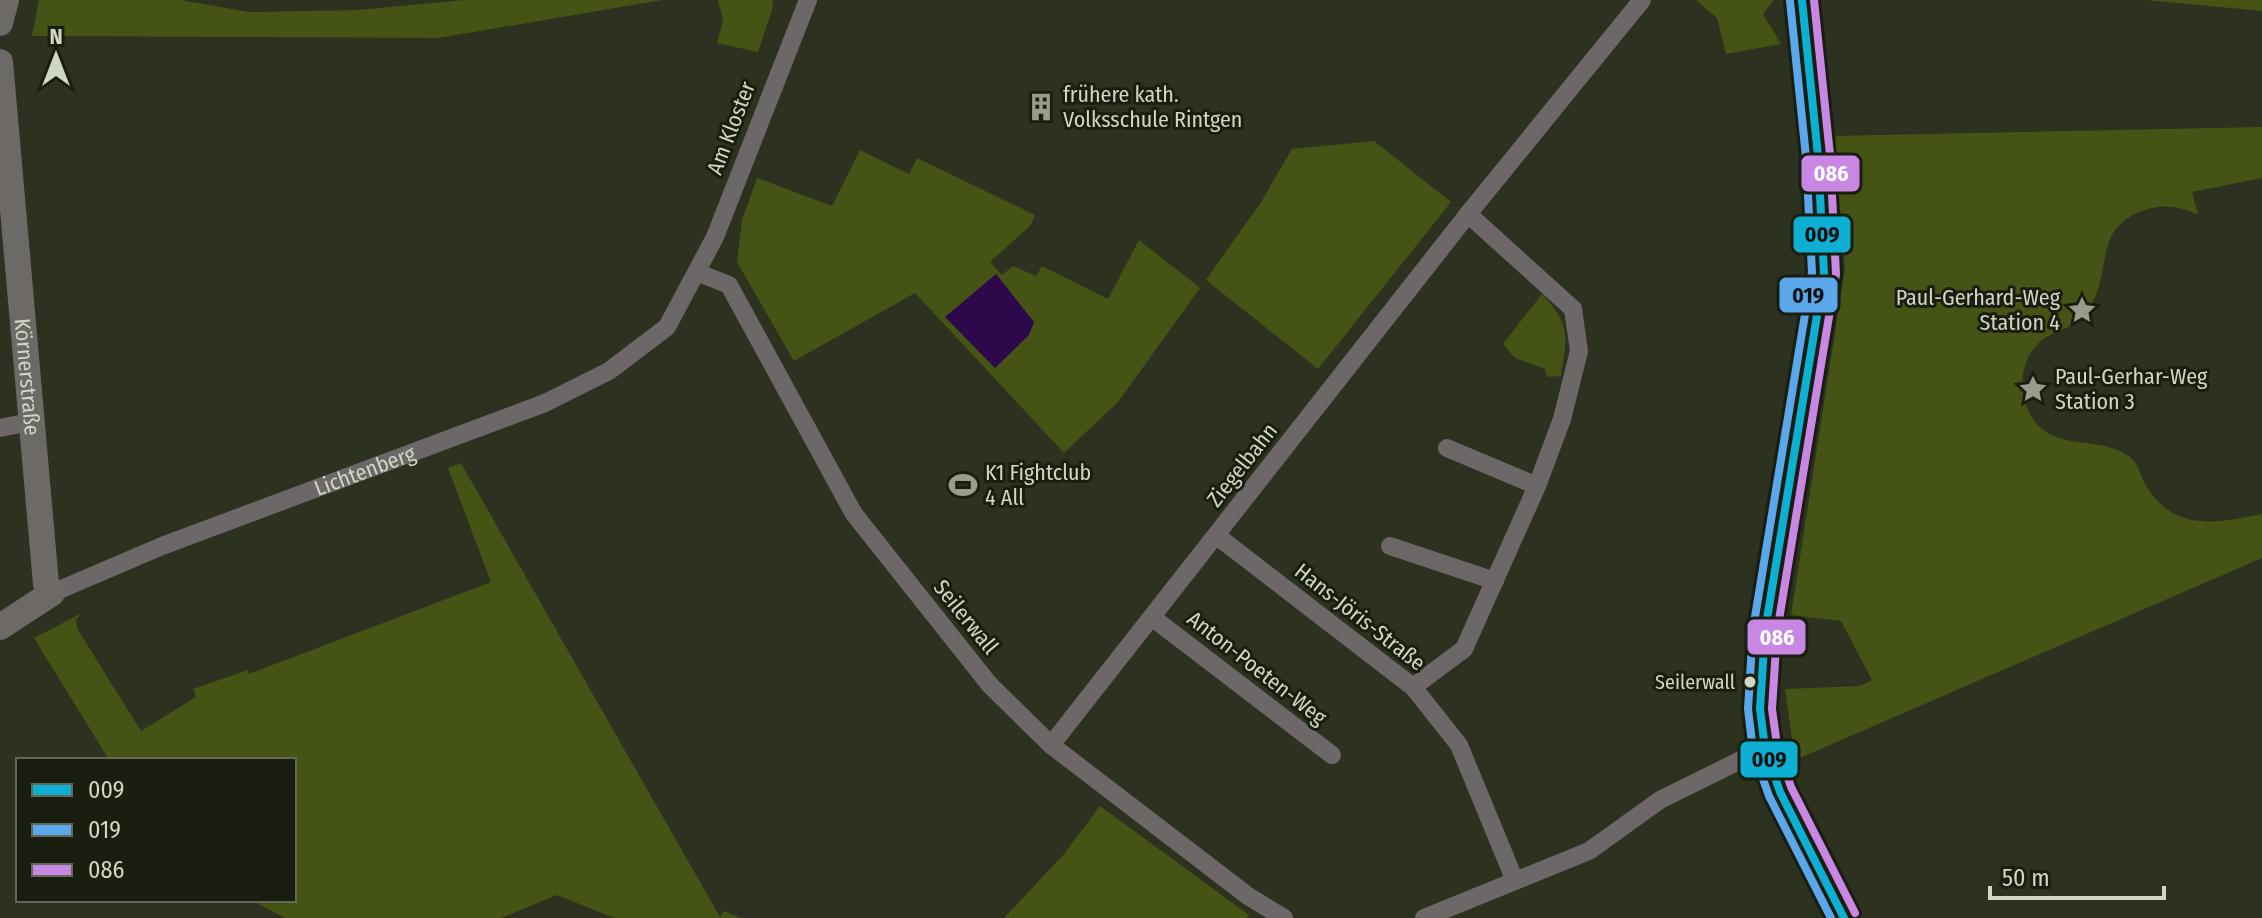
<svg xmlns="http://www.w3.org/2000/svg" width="2262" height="918" font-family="'Fira Sans Condensed',sans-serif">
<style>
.green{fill:#455414}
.water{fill:#2d084b}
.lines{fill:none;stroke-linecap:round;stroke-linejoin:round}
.street{stroke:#6d6867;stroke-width:18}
.secondary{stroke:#6d6966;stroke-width:26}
.bus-1-casing{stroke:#191e10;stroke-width:14}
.bus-2-casing{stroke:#191e10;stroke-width:14}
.bus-3-casing{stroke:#191e10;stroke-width:14}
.bus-1{stroke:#0dafd3;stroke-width:8}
.bus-2{stroke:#5aa8eb;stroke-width:8}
.bus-3{stroke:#c787e3;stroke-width:8}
.bus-dot{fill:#d0d6c4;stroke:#191e10;stroke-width:3}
.labels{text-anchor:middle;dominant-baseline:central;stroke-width:6;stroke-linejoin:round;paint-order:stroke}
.bus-label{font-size:20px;fill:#d0d6c4;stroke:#191e10;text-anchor:end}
.poi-label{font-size:22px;fill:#d0d6c4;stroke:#191e10;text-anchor:start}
.street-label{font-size:22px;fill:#d0d6c4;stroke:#191e10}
.line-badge{stroke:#191e10;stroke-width:3}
.badge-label{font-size:22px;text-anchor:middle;font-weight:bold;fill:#fff}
.pale-badge-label{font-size:22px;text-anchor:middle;font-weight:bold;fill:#111}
</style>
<rect width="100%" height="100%" fill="#2c3120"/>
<path class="green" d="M 39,0 L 180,0 L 249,12 L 358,10 L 465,0 L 662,0 L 438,38 L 32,36 Z
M 718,0 L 772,0 L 773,7 L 758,52 L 717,43 L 723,20 Z
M 1696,0 L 1774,0 L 1763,14 L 1781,44 L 1726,54 L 1717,18 Z
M 2146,0 L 2262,0 L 2262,11 Z
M 2262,127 L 2262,178 L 2192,192 L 2198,215 C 2181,206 2163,204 2145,210 C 2090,228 2115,274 2086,313 C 2076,327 2059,329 2045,338 C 2019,356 2016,393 2033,419 C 2056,453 2102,434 2131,458 C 2139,464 2141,480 2148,489 C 2176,532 2219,523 2262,514 L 2262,558 L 1795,760 L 1785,689 L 1860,686 L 1872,680 L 1841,621 L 1791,615 L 1845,268 L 1832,136 Z
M 1374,141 L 1451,202 L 1318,369 L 1206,280 L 1261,202 L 1292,149 Z
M 860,150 L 909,174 L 917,158 L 1035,215 L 1030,226 L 990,262 L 1002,275 L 1013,266 L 1036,276 L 1042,266 L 1108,299 L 1139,240 L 1200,288 L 1118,402 L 1064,453 L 915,293 L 794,361 L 737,262 L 742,220 L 757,178 L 832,206 Z
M 1542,294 C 1571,325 1567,336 1561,376 L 1547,377 L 1545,369 L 1515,358 L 1503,344 Z
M 461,463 L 720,917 L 724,911 L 741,918 L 614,918 L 557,895 L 501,918 L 285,918 L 251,900 L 294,900 L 294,760 L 109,760 L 34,638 L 82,613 L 76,620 L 78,630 L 141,731 L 196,697 L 193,689 L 248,670 L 249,674 L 491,582 L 448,468 Z
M 1100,806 L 1249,915 L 1247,918 L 1004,918 L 1064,854 Z"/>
<path class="water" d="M 996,274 L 1034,322 L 1029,335 L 995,368 L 945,317 Z"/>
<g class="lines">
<g class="street">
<path d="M 699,273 L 729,285 L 854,514 L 989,684 L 1051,745 L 1248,896 L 1284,918"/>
<path d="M 0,428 L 30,422"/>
<path d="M 1447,448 L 1537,486"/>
<path d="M 1217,536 L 1413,687 L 1459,745 L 1515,881"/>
<path d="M 1390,546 L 1495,581"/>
<path id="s1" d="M 52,593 L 162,546 L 545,403 L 609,371 L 667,327 L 715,237 L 808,0"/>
<path d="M 1153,618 L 1332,755"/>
<path d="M 1413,687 L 1464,649 L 1537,486 L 1562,419 L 1579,351 L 1573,309 L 1468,214"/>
<path d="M 1051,745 L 1468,214 L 1642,0"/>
<path d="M 1424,918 L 1589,851 L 1660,800 L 1765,748"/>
</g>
<g class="secondary">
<path d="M 1802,0 L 1818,156 L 1824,273 L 1765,631 L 1760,709 L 1765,748 L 1780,792 L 1844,918"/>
<path d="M 0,23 L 6,0"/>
<path id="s2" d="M 0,62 L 46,584 L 52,593 L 0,627"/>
</g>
<defs>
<path id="bus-1" d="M 1802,0 L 1818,156 L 1824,273 L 1765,631 L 1760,709 L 1765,748 L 1780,792 L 1844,918"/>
<path id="bus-2" d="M 1790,1 L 1806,157 L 1812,272 L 1753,629 L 1748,709 L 1753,751 L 1769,796 L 1831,918"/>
<path id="bus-3" d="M 1814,0 L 1830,155 L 1836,274 L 1777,632 L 1772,709 L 1777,745 L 1791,787 L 1855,913"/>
</defs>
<use href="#bus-1" class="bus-1-casing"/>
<use href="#bus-2" class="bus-2-casing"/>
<use href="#bus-3" class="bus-3-casing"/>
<use href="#bus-1" class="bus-1"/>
<use href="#bus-2" class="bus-2"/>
<use href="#bus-3" class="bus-3"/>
</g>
<defs>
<symbol id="building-bare" viewBox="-9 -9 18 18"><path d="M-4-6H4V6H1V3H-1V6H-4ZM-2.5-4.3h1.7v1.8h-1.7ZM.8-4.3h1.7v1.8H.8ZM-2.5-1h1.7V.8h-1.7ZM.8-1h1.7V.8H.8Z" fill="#979c8b" stroke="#191e10" stroke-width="2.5" paint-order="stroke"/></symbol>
<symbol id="sight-bare" viewBox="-9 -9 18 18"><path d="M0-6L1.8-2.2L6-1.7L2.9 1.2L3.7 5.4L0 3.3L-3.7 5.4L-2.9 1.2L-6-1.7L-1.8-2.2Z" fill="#979c8b" stroke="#191e10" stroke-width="2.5" paint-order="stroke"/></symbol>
<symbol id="stadium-bare" viewBox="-9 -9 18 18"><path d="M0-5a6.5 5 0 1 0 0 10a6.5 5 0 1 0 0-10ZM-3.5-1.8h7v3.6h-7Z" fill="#979c8b" stroke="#191e10" stroke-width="2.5" paint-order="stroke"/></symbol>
</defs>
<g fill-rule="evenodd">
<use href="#building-bare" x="1021" y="87" width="40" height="40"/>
<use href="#sight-bare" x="2062" y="290" width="40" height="40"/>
<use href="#sight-bare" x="2013" y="369" width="40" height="40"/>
<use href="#stadium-bare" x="943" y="465" width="40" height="40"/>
</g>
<circle class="bus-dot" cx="1750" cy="682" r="7"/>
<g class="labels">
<g class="bus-label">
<text x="1735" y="682">Seilerwall</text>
</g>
<g class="poi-label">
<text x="1063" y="94">frühere kath.<tspan x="1063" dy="25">Volksschule Rintgen</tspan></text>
<text x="2060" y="297" text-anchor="end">Paul-Gerhard-Weg<tspan x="2060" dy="25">Station 4</tspan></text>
<text x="2055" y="376">Paul-Gerhar-Weg<tspan x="2055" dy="25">Station 3</tspan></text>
<text x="985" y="472">K1 Fightclub<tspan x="985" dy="25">4 All</tspan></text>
</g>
<g class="street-label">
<text transform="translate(731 128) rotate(-69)">Am Kloster</text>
<text stroke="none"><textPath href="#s2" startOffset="316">Körnerstraße</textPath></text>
<text transform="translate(1242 465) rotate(-52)">Ziegelbahn</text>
<text stroke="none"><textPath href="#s1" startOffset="336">Lichtenberg</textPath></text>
<text transform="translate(966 617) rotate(51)">Seilerwall</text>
<text transform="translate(1360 617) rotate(38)">Hans-Jöris-Straße</text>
<text transform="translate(1257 668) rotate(38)">Anton-Poeten-Weg</text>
</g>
</g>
<g class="line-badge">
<rect x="1800" y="154" width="61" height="39" rx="8" fill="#c787e3"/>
<rect x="1792" y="215" width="60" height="39" rx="8" fill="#0dafd3"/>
<rect x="1778" y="276" width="61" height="38" rx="8" fill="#5aa8eb"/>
<rect x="1746" y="618" width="61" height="38" rx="8" fill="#c787e3"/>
<rect x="1739" y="740" width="60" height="39" rx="8" fill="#0dafd3"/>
</g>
<g class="badge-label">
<text x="1831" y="181">086</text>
<text x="1777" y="645">086</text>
</g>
<g class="pale-badge-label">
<text x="1822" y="242">009</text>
<text x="1808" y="303">019</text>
<text x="1769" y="767">009</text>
</g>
<rect x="16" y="758" width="280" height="144" fill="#191e10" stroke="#626858" stroke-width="2"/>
<rect x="32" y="784" width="40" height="12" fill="#0dafd3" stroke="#626858" stroke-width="2"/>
<text x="88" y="798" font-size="24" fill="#d0d6c4">009</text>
<rect x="32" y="824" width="40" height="12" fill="#5aa8eb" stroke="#626858" stroke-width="2"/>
<text x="88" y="838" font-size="24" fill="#d0d6c4">019</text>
<rect x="32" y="864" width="40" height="12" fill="#c787e3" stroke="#626858" stroke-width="2"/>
<text x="88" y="878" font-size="24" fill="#d0d6c4">086</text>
<g transform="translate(56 56)" stroke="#191e10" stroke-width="6" paint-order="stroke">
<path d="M0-6L14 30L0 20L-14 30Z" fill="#d0d6c4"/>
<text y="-12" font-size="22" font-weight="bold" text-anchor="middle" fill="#d0d6c4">N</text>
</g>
<path d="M1990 886v12h174v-12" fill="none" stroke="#d0d6c4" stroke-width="4"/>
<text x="2002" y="886" font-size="24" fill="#d0d6c4" stroke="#191e10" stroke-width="6" paint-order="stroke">50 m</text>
</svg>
